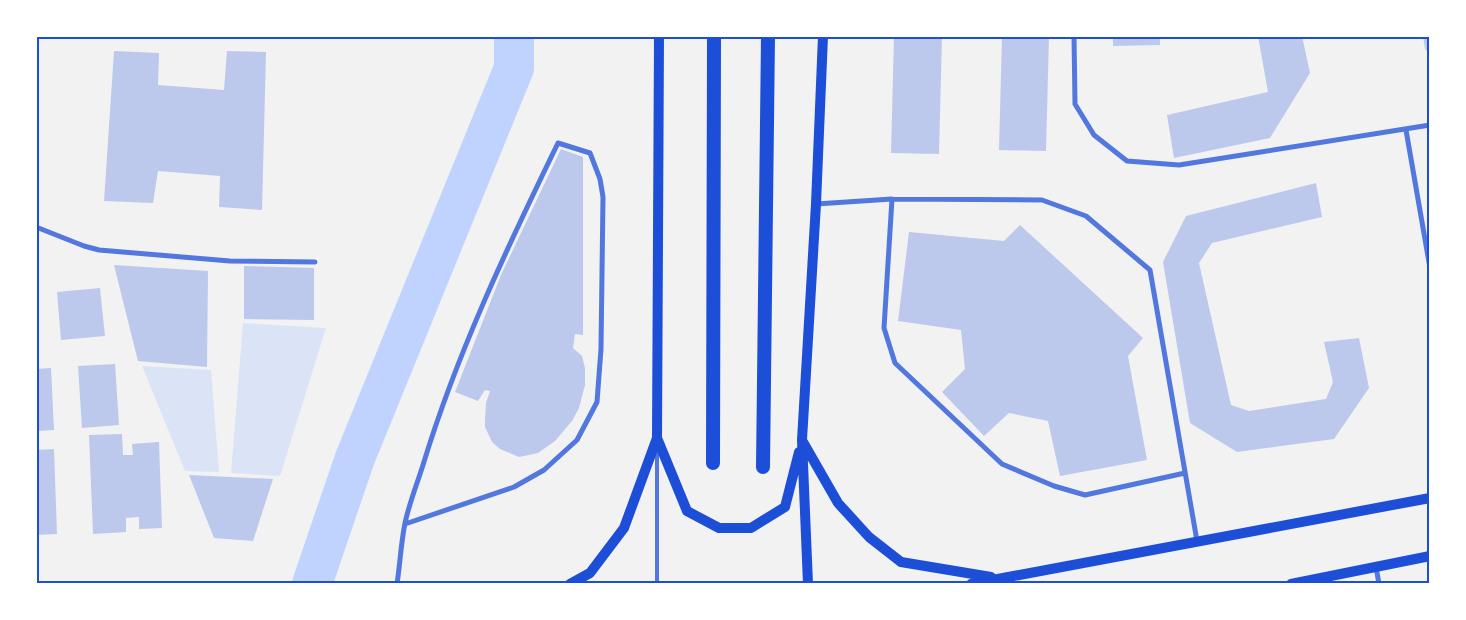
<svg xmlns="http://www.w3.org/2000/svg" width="1466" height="620" font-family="'Golos Text',sans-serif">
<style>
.green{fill:#dbe4f7}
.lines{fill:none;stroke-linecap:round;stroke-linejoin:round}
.river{stroke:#bfd3fe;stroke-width:40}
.building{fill:#bdc9ec}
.service{stroke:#5277de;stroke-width:4}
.minor{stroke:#5277de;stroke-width:5}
.secondary{stroke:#1d4ed8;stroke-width:10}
.trunk{stroke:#1d4ed8;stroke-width:14}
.neatline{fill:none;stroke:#1d4ed8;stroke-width:2}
</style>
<rect width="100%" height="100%" fill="#f2f2f2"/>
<path class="green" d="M 243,323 L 326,328 L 280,476 L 231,473 Z
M 142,366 L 211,370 L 219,472 L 185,471 Z"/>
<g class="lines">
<path class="river" d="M 312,584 L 355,458 L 514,68 L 514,36"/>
</g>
<path class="building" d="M 894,36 L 942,36 L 939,154 L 891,153 Z
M 1002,36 L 1049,36 L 1046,151 L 999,150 Z
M 1113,36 L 1160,36 L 1160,45 L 1113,46 Z
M 1258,36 L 1302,36 L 1310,73 L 1270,138 L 1174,158 L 1167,115 L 1268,92 Z
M 1423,36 L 1430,36 L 1430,53 L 1425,49 Z
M 114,51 L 159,53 L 158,85 L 224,90 L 227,51 L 266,52 L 262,210 L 219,207 L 220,176 L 158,171 L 153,203 L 104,201 Z
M 561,149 L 583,157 L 583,335 L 575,334 L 573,348 L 582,356 L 585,368 L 585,385 L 579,408 L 572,421 L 555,441 L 538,453 L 519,457 L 500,449 L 492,442 L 485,427 L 485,420 L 486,403 L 490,391 L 485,390 L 478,401 L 455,392 L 501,275 Z
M 1316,183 L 1322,217 L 1212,243 L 1199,263 L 1231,405 L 1249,411 L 1326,399 L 1333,382 L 1324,342 L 1359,338 L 1369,388 L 1334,439 L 1237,452 L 1190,423 L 1163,262 L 1186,216 Z
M 1020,225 L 1143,338 L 1128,356 L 1147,460 L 1060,476 L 1048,421 L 1009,413 L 984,436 L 942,392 L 965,369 L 961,330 L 898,321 L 909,232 L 1004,241 Z
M 114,265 L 208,271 L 207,367 L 138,361 Z
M 244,266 L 314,268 L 314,320 L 244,319 Z
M 100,288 L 105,336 L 61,340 L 57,292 Z
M 115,364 L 119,425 L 82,428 L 78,366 Z
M 51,368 L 54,430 L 36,431 L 36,369 Z
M 122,434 L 123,455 L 133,455 L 132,444 L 159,442 L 162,528 L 139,529 L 139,517 L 126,518 L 126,532 L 93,534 L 89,435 Z
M 54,449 L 57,534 L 36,535 L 36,450 Z
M 189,475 L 273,479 L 253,541 L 214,538 Z"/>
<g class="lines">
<path class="service" d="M 657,584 L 657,448"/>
<path class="minor" d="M 1074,36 L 1075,104 L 1094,135 L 1127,161 L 1179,165 L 1430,125
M 1406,130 L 1430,268
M 892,199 L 884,328 L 895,363 L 1002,464 L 1054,486 L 1085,495 L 1185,473
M 816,204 L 892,199 L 1042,200 L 1086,216 L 1150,270 L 1197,541
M 36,227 L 84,246 L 99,250 L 230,261 L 315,262
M 1376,567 L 1379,584
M 397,584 C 400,564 401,543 405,523 C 409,504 417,484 423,465 C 457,353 507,248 558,143 L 590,153 L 600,179 L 603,197 L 601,349 L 597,402 L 577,440 L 544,470 L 514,487 L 405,524"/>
<path class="secondary" d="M 657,438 L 687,511 L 719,528 L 751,528 L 785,507 L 799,452
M 803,442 L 838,503 L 869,537 L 901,562 L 991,577
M 570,584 L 590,573 L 624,528 L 657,438 L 659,36
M 808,584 L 802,440 L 816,204 L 823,36
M 971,584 L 1430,498
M 1291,584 L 1430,556"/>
<path class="trunk" d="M 713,463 L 714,36
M 763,467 L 768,36"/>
</g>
<rect width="1466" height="620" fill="none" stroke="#ffffff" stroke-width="75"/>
<rect x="38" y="38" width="1390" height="544" class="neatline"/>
</svg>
